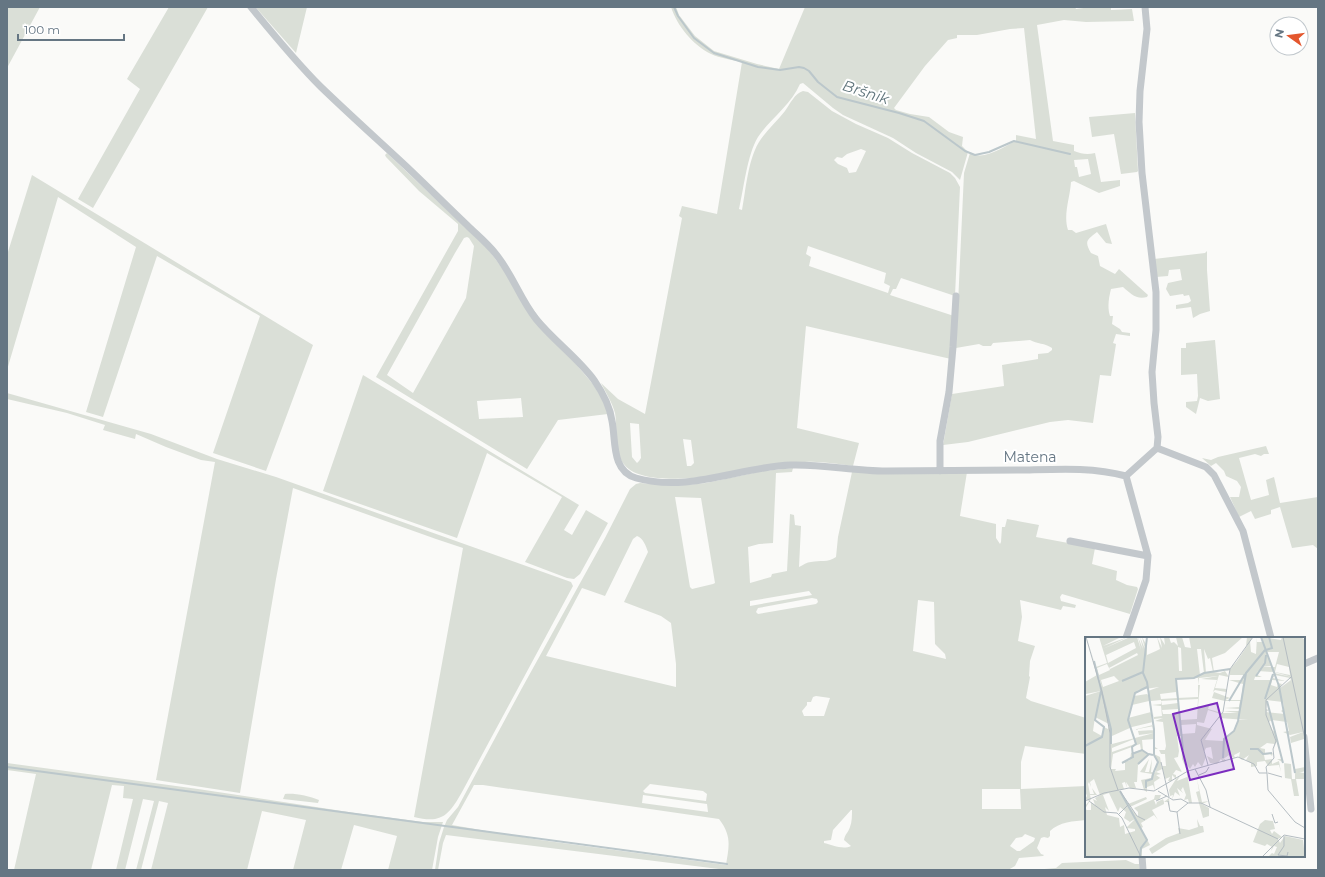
<svg xmlns="http://www.w3.org/2000/svg" width="1325" height="877" font-family="Montserrat,sans-serif">
<style>
.green{fill:#dadfd7;fill-rule:evenodd}
.lines{fill:none;stroke-linecap:round;stroke-linejoin:round}
.stream{stroke:#bbc7cb;stroke-width:2}
.minor{stroke:#c3c8cc;stroke-width:7}
.labels{text-anchor:middle;dominant-baseline:central;stroke-width:4;stroke-linejoin:round;paint-order:stroke}
.street-label{font-size:14px;fill:#657683;stroke:#fff}
.water-label{font-size:15px;font-style:italic;fill:#60757c;stroke:#fff}
.inset-river{fill:none;stroke:#bbc7cb;stroke-width:2}
.inset-road{fill:none;stroke:#b5bdc2;stroke-width:1}
.view{fill:#7b2cbf;fill-opacity:0.15;stroke:#7b2cbf;stroke-width:2}
.inset-edge{fill:none;stroke:#657683;stroke-width:2}
</style>
<rect width="100%" height="100%" fill="#fafaf8"/>
<path class="green" d="M 7,7 L 40,7 L 7,68 Z
M 169,7 L 208,7 L 93,208 L 78,199 L 140,89 L 127,79 Z
M 255,7 L 307,7 L 296,53 L 259,11 Z
M 671,7 L 676,7 L 679,15 L 695,36 L 714,51 L 757,64 L 779,69 L 805,7 L 1075,7 L 1076,9 L 1091,7 L 1111,7 L 1111,10 L 1132,9 L 1134,21 L 1086,22 L 1064,20 L 1037,25 L 1053,141 L 1074,145 L 1074,151 C 1082,154 1087,155 1095,153 L 1101,182 L 1120,180 L 1120,186 L 1099,193 L 1074,181 L 1071,182 C 1070,198 1063,215 1068,230 L 1072,230 L 1076,233 L 1106,224 L 1112,244 L 1106,243 L 1097,232 C 1087,240 1084,241 1091,253 L 1098,256 L 1100,266 L 1115,274 L 1119,269 L 1148,295 L 1147,297 C 1136,300 1130,293 1123,287 L 1111,289 C 1109,297 1107,307 1110,316 L 1113,316 L 1112,324 L 1120,329 L 1122,332 L 1130,333 L 1130,336 L 1116,334 L 1113,343 L 1116,344 L 1111,376 L 1100,375 L 1093,423 L 1068,420 L 1050,422 L 968,442 L 943,445 L 952,394 L 1004,386 L 1002,365 L 1038,359 L 1038,354 L 1048,353 L 1052,350 L 1052,348 C 1045,343 1037,344 1030,340 L 993,343 L 991,346 L 983,346 L 979,344 L 956,348 L 964,173 L 970,153 C 985,161 1002,147 1016,141 L 1016,135 L 1036,139 L 1024,28 L 1010,29 L 977,35 L 957,35 L 957,38 L 948,40 L 925,66 L 894,108 L 896,110 L 910,114 L 929,117 L 949,132 L 963,137 L 962,146 L 968,152 L 960,180 L 952,172 L 916,153 L 893,138 L 843,115 L 833,108 L 803,83 L 800,84 C 791,105 770,119 758,137 C 747,155 744,188 739,209 L 742,210 C 746,189 748,157 761,139 C 768,129 778,120 785,111 C 790,104 795,93 803,91 L 808,92 L 832,111 L 856,124 L 888,138 L 912,153 L 950,173 L 955,178 L 960,187 L 955,296 L 901,278 L 896,289 L 893,289 L 890,295 L 954,316 L 951,359 L 806,326 L 797,428 L 859,443 L 853,466 C 837,464 821,461 805,462 C 769,466 645,497 623,463 C 613,448 618,430 615,413 C 612,402 606,393 601,383 L 618,399 L 645,414 L 682,218 L 679,216 L 682,206 L 717,214 L 742,62 C 732,60 720,58 711,54 C 693,45 677,26 671,7 ZM 861,149 L 866,151 L 856,172 L 849,173 L 847,168 L 838,164 L 834,160 L 837,157 L 842,158 L 847,154 ZM 1088,159 L 1091,174 L 1079,177 L 1077,167 L 1075,167 L 1074,160 ZM 808,246 L 886,273 L 884,283 L 890,286 L 888,293 L 809,266 L 811,257 L 806,254 ZM 630,423 L 639,424 L 641,458 L 639,461 L 637,463 L 632,457 ZM 683,439 L 691,440 L 694,463 L 691,466 L 687,466 Z
M 1135,113 L 1138,171 L 1137,172 L 1121,174 L 1114,134 L 1092,137 L 1089,117 Z
M 387,153 L 487,248 L 563,349 L 592,383 L 602,398 L 608,414 L 558,420 L 527,469 L 376,377 L 458,231 L 458,224 L 419,191 L 386,157 L 385,155 ZM 467,237 L 469,238 L 474,246 L 466,298 L 413,393 L 387,375 L 455,253 L 464,238 ZM 521,398 L 523,417 L 479,419 L 477,401 Z
M 32,175 L 313,345 L 266,471 L 213,453 L 260,316 L 157,256 L 103,417 L 86,412 L 136,247 L 58,197 L 7,370 L 7,255 Z
M 1207,251 L 1207,270 L 1210,311 L 1200,314 L 1193,318 L 1191,307 L 1176,309 L 1176,305 L 1188,303 L 1191,301 L 1189,295 L 1184,296 L 1183,294 L 1170,296 L 1166,289 L 1168,283 L 1182,280 L 1180,269 L 1169,270 L 1168,276 L 1156,277 L 1154,259 L 1205,253 Z
M 1215,340 L 1220,399 L 1208,401 L 1200,398 L 1196,414 L 1186,407 L 1186,402 L 1197,401 L 1198,396 L 1197,374 L 1181,375 L 1181,348 L 1186,348 L 1186,343 Z
M 363,375 L 579,505 L 564,530 L 572,535 L 586,510 L 608,523 L 580,574 L 574,579 L 567,578 L 525,562 L 562,497 L 487,453 L 457,538 L 323,491 Z
M 7,393 L 151,434 L 217,459 L 276,477 L 571,582 L 573,586 L 462,792 C 449,815 442,824 414,817 L 463,548 L 436,539 L 293,488 L 276,579 L 240,793 L 156,780 L 215,462 L 201,460 L 166,447 L 136,434 L 135,439 L 103,430 L 105,425 L 67,413 L 7,399 Z
M 1266,446 L 1269,454 L 1264,454 L 1261,456 L 1255,454 L 1239,458 L 1251,500 L 1269,495 L 1266,480 L 1274,477 L 1280,503 L 1318,497 L 1318,549 L 1313,545 L 1292,548 L 1280,507 L 1271,510 L 1271,514 L 1255,519 L 1251,511 L 1239,517 L 1230,497 L 1239,497 L 1241,487 L 1237,481 L 1226,476 L 1224,471 L 1216,463 L 1211,466 L 1202,458 L 1211,460 L 1218,457 Z
M 793,468 L 792,472 L 776,473 L 773,543 L 759,544 L 748,547 L 750,583 L 771,577 L 772,574 L 787,571 L 790,514 L 794,515 L 795,525 L 801,526 L 799,567 C 803,565 807,562 811,562 C 820,560 828,563 836,557 L 838,537 L 852,472 L 967,472 L 960,516 L 996,524 L 996,538 L 1000,544 L 1001,542 L 1002,527 L 1005,527 L 1007,519 L 1039,525 L 1036,537 L 1095,548 L 1092,564 L 1117,571 L 1116,580 L 1127,585 L 1137,587 L 1138,589 L 1130,614 L 1062,594 L 1060,597 L 1061,601 L 1076,605 L 1075,608 L 1063,606 L 1061,610 L 1020,600 L 1022,617 L 1018,641 L 1035,646 L 1030,661 L 1029,676 L 1030,677 L 1026,698 L 1031,701 L 1086,718 L 1086,754 L 1025,746 L 1021,762 L 1021,789 L 1086,786 L 1086,820 C 1074,821 1059,822 1050,831 L 1050,836 L 1048,838 L 1044,837 L 1041,838 L 1037,848 L 1041,854 L 1044,855 L 1043,856 L 1019,858 L 1015,866 L 1008,870 L 727,870 L 446,835 L 443,843 L 438,870 L 435,870 L 439,843 L 444,827 L 447,820 L 458,807 L 522,688 L 605,538 L 630,489 L 636,484 L 640,483 L 663,485 L 687,485 L 706,483 L 763,471 ZM 675,497 L 701,498 L 715,583 L 713,584 L 692,589 L 690,587 ZM 637,536 C 643,538 646,546 648,552 L 624,602 L 661,616 L 671,623 L 676,664 L 676,687 L 546,656 L 582,588 L 605,596 L 633,539 ZM 809,591 L 812,595 L 750,606 L 750,601 ZM 812,598 L 817,599 L 818,602 L 816,604 L 758,614 L 756,612 L 758,608 ZM 918,600 L 934,602 L 935,644 L 945,654 L 946,659 L 913,651 ZM 816,696 L 830,698 L 824,716 L 804,716 L 802,711 L 807,705 L 807,702 L 811,702 L 813,697 ZM 650,784 L 703,791 L 707,794 L 706,801 L 645,793 L 643,791 ZM 474,785 L 483,785 L 719,819 C 732,836 729,846 726,865 L 540,840 L 452,825 ZM 982,789 L 1020,789 L 1021,809 L 982,809 ZM 643,795 L 707,804 L 708,812 L 642,803 ZM 851,810 L 852,810 C 852,815 852,822 850,827 C 848,833 845,834 844,840 L 851,846 C 843,850 832,845 824,843 L 824,841 L 831,840 L 833,830 ZM 1025,834 L 1035,838 L 1034,841 L 1020,851 L 1017,851 L 1010,846 L 1016,838 L 1022,837 Z
M 7,763 L 198,789 L 355,813 L 423,822 L 443,822 L 438,837 L 432,870 L 388,870 L 397,836 L 354,825 L 341,870 L 293,870 L 306,820 L 262,811 L 247,870 L 151,870 L 168,803 L 159,801 L 141,870 L 136,870 L 154,801 L 143,799 L 125,870 L 116,870 L 133,799 L 123,798 L 124,786 L 112,785 L 91,870 L 14,870 L 36,774 L 7,770 Z
M 285,794 C 295,793 309,796 319,800 L 318,803 L 283,799 Z
M 1126,860 L 1135,864 L 1139,864 L 1140,870 L 1033,870 L 1056,868 L 1062,863 Z"/>
<g class="lines">
<path class="stream" d="M 674,7 L 678,16 L 694,38 L 714,53 L 758,67 L 780,70 L 799,67 L 804,68 L 809,71 L 818,82 L 837,97 L 899,113 L 924,121 L 965,151 L 975,155 L 989,152 L 1014,141 L 1070,154
M 7,767 L 727,864"/>
<path class="minor" d="M 251,7 C 273,34 296,62 321,87 C 349,114 378,140 407,167 C 427,186 447,206 467,225 C 476,234 487,243 495,253 C 512,273 520,299 536,319 C 554,341 578,358 594,380 C 603,393 610,406 612,421 C 616,440 611,471 636,478 C 689,493 739,467 791,465 C 823,464 854,471 886,471 C 932,471 979,470 1026,470 C 1059,469 1093,467 1126,476
M 1157,448 L 1206,467 L 1214,475 L 1243,531 L 1271,638
M 940,471 L 940,441 L 949,392 L 953,347 L 956,296
M 1126,476 L 1157,448 L 1158,437 L 1154,403 L 1152,372 L 1156,330 L 1156,292 L 1142,173 L 1139,122 L 1140,91 L 1147,29 L 1145,7
M 1126,476 L 1148,556 L 1146,580 L 1126,638
M 1070,541 L 1148,556
M 1304,664 L 1318,658
M 1304,737 L 1311,809
M 1142,856 L 1143,870"/>
</g>
<g class="labels">
<g class="street-label">
<text x="1030" y="457">Matena</text>
</g>
<g class="water-label">
<text transform="translate(866 92) rotate(18)">Bršnik</text>
</g>
</g>
<g transform="translate(1085 637)">
<rect width="220" height="220" fill="#fafaf8"/>
<path d="M 1,0 L 11,30 L 22,26 L 14,0 L 36,0 L 18,9 L 43,0 L 18,12 L 45,0 L 52,0 L 56,13 L 53,0 L 58,12 L 55,0 L 60,12 L 57,0 L 61,7 L 62,0 L 62,18 L 71,14 L 66,0 L 71,14 L 75,12 L 72,0 L 77,11 L 75,0 L 80,8 L 79,0 L 84,0 L 86,6 L 89,5 L 93,9 L 91,0 L 97,0 L 100,10 L 106,11 L 104,0 L 158,0 L 140,16 L 127,21 L 129,35 L 135,36 L 145,32 L 152,24 L 164,6 L 161,9 L 162,0 L 168,0 L 165,4 L 166,15 L 171,17 L 172,0 L 172,5 L 177,5 L 176,0 L 196,3 L 197,0 L 216,0 L 220,3 L 220,105 L 219,102 L 206,106 L 205,100 L 218,95 L 205,98 L 198,95 L 204,94 L 202,85 L 187,83 L 184,85 L 188,94 L 183,95 L 189,94 L 193,106 L 191,105 L 187,119 L 185,117 L 179,118 L 180,123 L 187,122 L 187,127 L 194,124 L 196,135 L 194,128 L 183,129 L 180,124 L 172,125 L 172,129 L 166,130 L 166,126 L 161,123 L 164,118 L 157,123 L 154,120 L 155,115 L 149,118 L 150,121 L 146,120 L 146,123 L 144,118 L 137,123 L 140,122 L 141,124 L 138,125 L 136,122 L 132,127 L 125,126 L 122,119 L 128,122 L 126,110 L 121,111 L 119,115 L 121,120 L 117,130 L 113,125 L 110,130 L 108,127 L 105,132 L 102,128 L 102,134 L 97,122 L 96,99 L 92,99 L 94,114 L 93,120 L 89,121 L 97,135 L 91,133 L 88,137 L 91,138 L 91,142 L 95,139 L 92,144 L 102,140 L 102,135 L 98,136 L 100,135 L 102,135 L 107,166 L 104,166 L 103,162 L 99,163 L 101,158 L 98,150 L 96,153 L 98,156 L 92,151 L 95,159 L 90,155 L 87,163 L 88,158 L 85,159 L 84,153 L 91,142 L 87,138 L 87,144 L 83,144 L 85,140 L 80,142 L 77,129 L 81,129 L 80,117 L 76,117 L 74,113 L 80,113 L 81,109 L 78,85 L 70,84 L 78,81 L 69,82 L 68,75 L 69,80 L 77,79 L 76,69 L 67,68 L 76,67 L 76,63 L 66,64 L 64,61 L 70,110 L 73,112 L 69,112 L 69,117 L 75,120 L 77,132 L 71,135 L 76,137 L 71,138 L 78,143 L 75,141 L 69,145 L 70,154 L 68,148 L 62,150 L 62,155 L 59,153 L 56,143 L 66,141 L 67,137 L 55,135 L 64,122 L 60,135 L 64,135 L 67,122 L 66,135 L 70,136 L 73,125 L 69,118 L 64,118 L 53,128 L 52,145 L 49,145 L 51,151 L 45,151 L 41,145 L 42,151 L 40,145 L 37,146 L 39,152 L 34,153 L 43,167 L 61,160 L 62,162 L 45,170 L 53,180 L 53,175 L 49,171 L 69,162 L 70,158 L 76,158 L 74,163 L 69,163 L 71,168 L 72,165 L 78,162 L 79,165 L 84,161 L 85,172 L 83,165 L 79,165 L 79,167 L 67,173 L 73,183 L 69,178 L 56,186 L 58,190 L 56,191 L 65,208 L 57,212 L 57,220 L 0,220 L 0,169 L 4,164 L 0,162 L 2,159 L 0,154 L 0,59 L 16,54 L 1,57 L 0,45 L 12,38 L 17,50 ZM 49,5 L 51,11 L 23,26 L 21,18 ZM 93,10 L 96,11 L 97,34 L 94,34 ZM 112,12 L 116,12 L 119,36 L 115,38 ZM 119,12 L 123,22 L 125,21 L 128,35 L 121,36 ZM 182,15 L 194,15 L 190,30 L 176,30 L 186,29 ZM 52,16 L 53,18 L 25,32 L 24,31 ZM 22,27 L 25,33 L 14,38 L 12,31 ZM 192,27 L 204,30 L 205,38 L 190,35 ZM 145,33 L 145,38 L 159,38 L 157,42 L 159,43 L 144,43 L 154,46 L 151,51 L 154,46 L 158,47 L 156,63 L 140,63 L 145,61 L 129,55 L 127,61 L 140,64 L 155,64 L 154,70 L 139,70 L 154,71 L 139,72 L 154,72 L 154,74 L 138,74 L 153,76 L 137,76 L 123,72 L 124,69 L 113,69 L 115,48 L 113,48 L 114,41 L 133,39 L 116,42 L 132,43 L 128,55 L 130,53 L 141,55 L 142,52 L 130,51 L 134,38 L 144,40 L 140,34 ZM 173,34 L 189,35 L 207,40 L 189,36 L 187,43 L 169,43 L 170,40 L 177,40 L 172,38 ZM 190,38 L 205,41 L 206,43 L 195,51 L 197,47 L 193,46 L 192,50 L 186,48 L 187,43 L 201,44 L 188,41 ZM 29,39 L 34,44 L 18,50 L 16,43 ZM 92,41 L 113,41 L 113,60 L 92,61 ZM 74,50 L 63,54 L 64,59 L 62,57 L 49,59 L 53,53 ZM 91,55 L 92,61 L 76,62 L 75,57 ZM 113,62 L 112,82 L 95,83 L 93,66 L 77,68 L 76,64 L 92,63 L 93,65 L 93,63 ZM 182,63 L 198,65 L 199,72 L 196,74 L 200,77 L 181,75 L 184,73 L 181,72 ZM 64,64 L 66,75 L 43,81 L 47,68 ZM 93,72 L 94,77 L 78,77 L 77,73 ZM 123,73 L 136,77 L 133,81 L 163,83 L 153,83 L 149,94 L 138,104 L 120,103 L 130,87 L 127,92 L 112,88 L 112,85 L 119,86 ZM 10,80 L 24,87 L 23,92 L 19,90 L 17,99 L 8,94 ZM 68,85 L 68,88 L 48,93 L 69,89 L 68,93 L 53,94 L 54,98 L 69,96 L 27,107 L 27,99 L 47,90 ZM 111,87 L 110,96 L 96,97 L 96,88 ZM 49,102 L 50,107 L 27,115 L 27,111 ZM 69,102 L 68,117 L 62,117 L 58,113 L 57,103 ZM 182,106 L 190,107 L 188,116 L 180,117 L 180,112 L 175,111 ZM 55,107 L 56,113 L 46,116 L 45,123 L 37,126 L 40,126 L 40,133 L 30,134 L 31,132 L 26,132 L 28,117 ZM 9,142 L 15,158 L 10,161 L 12,164 L 8,162 L 10,168 L 6,165 L 6,173 L 2,173 L 0,172 L 6,162 L 5,158 L 12,158 L 7,151 L 9,157 L 5,157 L 3,147 L 4,145 L 6,150 L 5,145 ZM 24,156 L 33,175 L 35,170 L 41,175 L 39,181 L 45,185 L 41,187 L 50,182 L 41,191 L 50,192 L 50,194 L 40,197 L 39,188 L 35,190 L 34,181 L 22,178 L 20,170 L 24,174 L 18,158 ZM 192,122 L 197,122 L 198,126 L 206,127 L 207,142 L 210,142 L 210,132 L 220,130 L 220,134 L 214,136 L 220,135 L 216,136 L 220,136 L 220,142 L 211,142 L 214,159 L 209,159 L 206,142 L 200,141 L 199,126 ZM 112,142 L 117,165 L 124,164 L 117,167 L 124,171 L 124,179 L 118,181 L 111,155 L 114,154 ZM 112,182 L 115,189 L 118,189 L 119,195 L 84,206 L 67,217 L 64,212 L 81,201 L 94,196 L 93,191 L 104,193 L 113,190 ZM 180,183 L 188,184 L 190,192 L 185,193 L 187,197 L 189,194 L 197,200 L 193,202 L 195,206 L 200,199 L 218,203 L 220,220 L 183,220 L 187,216 L 189,217 L 192,210 L 189,209 L 186,214 L 187,210 L 182,207 L 180,209 L 168,205 L 175,187 Z" fill="#dadfd7" fill-rule="evenodd"/>
<path class="inset-river" d="M 62,0 L 58,36 L 62,45 L 69,92 L 69,118 L 73,125 L 68,137M 176,0 L 194,49 L 210,136M 181,13 L 187,11 L 184,0M 9,24 L 26,92 L 26,107M 171,39 L 180,26 L 181,18M 37,44 L 58,35M 180,62 L 188,37M 144,64 L 160,37M 182,64 L 198,126M 0,109 L 17,100 L 19,90 L 10,83 L 16,54M 165,112 L 173,112 L 178,117 L 187,116M 98,113 L 91,42 L 109,41 L 119,36 L 145,32M 47,117 L 57,113 L 63,117M 138,121 L 139,102 L 149,94 L 153,84 L 161,36 L 180,13M 37,126 L 48,120 L 47,110 L 51,107 L 43,83 L 50,56 L 62,50M 53,127 L 64,117 L 68,118M 61,151 L 61,144 L 67,142 L 68,137M 35,154 L 62,203 L 56,211 L 55,219"/>
<path class="inset-road" d="M 1,0 L 17,55 L 25,96 L 25,130 L 33,153M 198,0 L 220,102M 76,125 L 84,160M 123,128 L 116,103 L 138,75 L 145,32 L 168,0M 110,132 L 121,153 L 125,170M 182,136 L 181,130 L 189,121 L 188,112 L 191,104 L 181,78 L 181,63 L 206,40M 183,136 L 197,140M 114,138 L 121,135 L 124,130M 35,154 L 52,179 L 60,183M 73,154 L 88,163 L 96,162 L 103,166 L 116,166 L 193,202M 0,164 L 19,156 L 44,151 L 69,154 L 103,134 L 153,120 L 169,127 L 174,136 L 182,136 L 183,153 L 210,185 L 220,191M 4,164 L 19,175 L 32,176 L 37,181 L 56,220M 71,164 L 82,159M 83,164 L 85,174 L 92,175M 187,177 L 190,186 L 193,185M 33,178 L 43,168M 95,197 L 92,175 L 103,166M 199,199 L 199,209 L 193,218 L 202,219 L 203,215M 177,220 L 199,198 L 220,202"/>
<path class="view" d="M 132,66 L 149,132 L 105,143 L 88,77 Z"/>
<rect width="220" height="220" class="inset-edge"/>
</g>
<rect width="1325" height="877" fill="none" stroke="#657683" stroke-width="16"/>
<g transform="translate(1289 36) rotate(284)"><circle r="19" fill="#ffffff" stroke="#c1c8cd"/>
<path d="M0-3L7 15L0 10L-7 15Z" fill="#e4572e"/>
<text y="-6" font-size="11" font-weight="bold" text-anchor="middle" fill="#657683">N</text>
</g>
<path d="M18 34v6h106v-6" fill="none" stroke="#657683" stroke-width="2"/>
<text x="24" y="34" font-size="12" fill="#657683" stroke="#ffffff" stroke-width="3" paint-order="stroke">100 m</text>
</svg>
